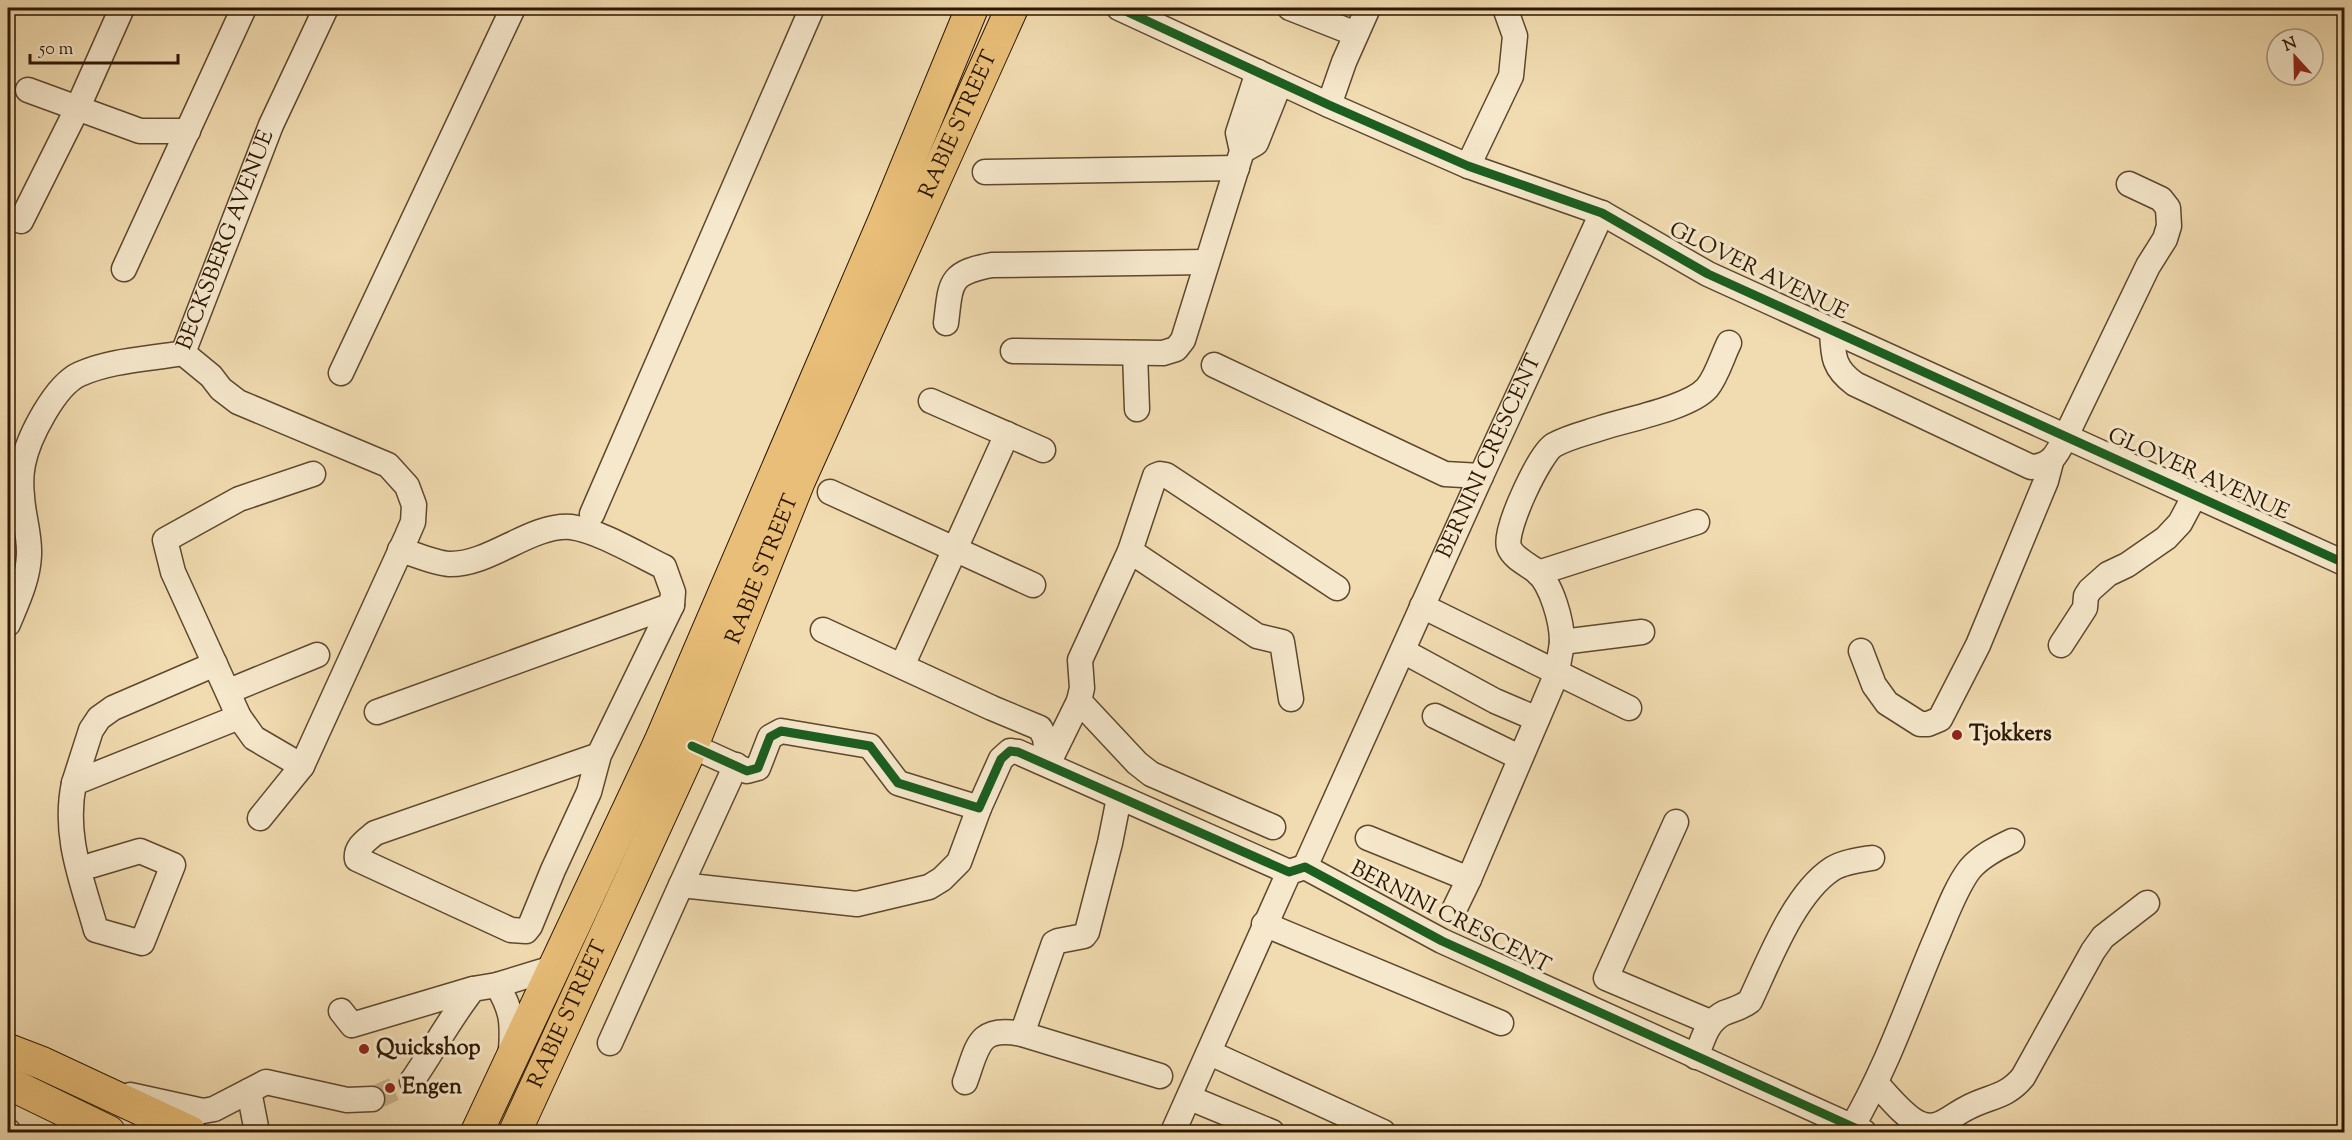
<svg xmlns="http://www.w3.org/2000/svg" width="2352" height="1140" font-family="'Sorts Mill Goudy',serif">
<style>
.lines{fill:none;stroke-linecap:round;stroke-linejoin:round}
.minor-tunnel{stroke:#cab48d;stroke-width:24;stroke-dasharray:24 12;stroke-linecap:butt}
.minor-casing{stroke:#5d482e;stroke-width:27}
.major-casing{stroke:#2c1702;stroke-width:34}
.minor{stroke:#f6e8cc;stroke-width:24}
.major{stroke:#e8be78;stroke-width:32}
.cycleway-casing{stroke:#f6e8cc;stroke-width:13}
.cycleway{stroke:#1b5e20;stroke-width:9}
.poi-dot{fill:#8f2418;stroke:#f6e8cc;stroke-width:2}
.labels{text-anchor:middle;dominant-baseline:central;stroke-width:6;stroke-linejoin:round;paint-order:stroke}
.street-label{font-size:22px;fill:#2c1702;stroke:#f6e8cc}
.poi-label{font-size:22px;font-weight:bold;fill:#2c1702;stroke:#f6e8cc;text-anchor:start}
</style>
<rect width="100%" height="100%" fill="#f1dbb0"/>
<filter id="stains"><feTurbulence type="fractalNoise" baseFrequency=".00333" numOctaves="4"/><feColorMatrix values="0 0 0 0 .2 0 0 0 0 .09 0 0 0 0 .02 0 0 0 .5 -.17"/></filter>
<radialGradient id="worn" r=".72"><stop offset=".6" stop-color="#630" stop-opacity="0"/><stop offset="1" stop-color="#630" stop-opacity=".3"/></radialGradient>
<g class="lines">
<path class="minor-tunnel" d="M 372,1099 L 412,1081"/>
<defs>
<g id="minor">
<path d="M 1119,8 L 1329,105 L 1468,166 L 1602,213 L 1708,274 L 2344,563"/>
<path d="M 1290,8 L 1356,34"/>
<path d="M 28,90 L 140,131 L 188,131"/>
<path d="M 1329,105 L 1344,62 L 1368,8"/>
<path d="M 1242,151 L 1256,143 L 1280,83"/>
<path d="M 1468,166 L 1511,76 L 1515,36 L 1505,8"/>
<path d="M 985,172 L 1237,168"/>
<path d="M 21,221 L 78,107 L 122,8"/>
<path d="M 124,269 L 244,8"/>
<path d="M 946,323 C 951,283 948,273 992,265 L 1207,262"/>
<path d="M 1832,330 C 1833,356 1833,368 1855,384 L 2031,467 C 2052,466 2057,454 2066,436 L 2148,266 L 2165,239 L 2169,226 L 2168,208 L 2161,199 L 2129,184"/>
<path d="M 1013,351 L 1163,353 L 1176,349 L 1183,340 L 1242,151 L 1238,133 L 1258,72"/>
<path d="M 1135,353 L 1137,409"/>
<path d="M 1214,365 L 1445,474 L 1481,476"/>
<path d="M 341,373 L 513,8"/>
<path d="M 931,401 L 1043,450"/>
<path d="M 830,492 L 1033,585"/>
<path d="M 592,514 L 812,8"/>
<path d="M 400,550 C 415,554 434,563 449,564 C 491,565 530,524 571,527 C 597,530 639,555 664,567 L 673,592 L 672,605 L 599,755 L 589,792 L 553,870 L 530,926 L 526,931 L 511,930 L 357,859 C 355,847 367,840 375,833 L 599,755"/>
<path d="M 1130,551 L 1257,636 L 1282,642 L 1291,699"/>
<path d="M 1538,573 L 1697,522"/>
<path d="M 1422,606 L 1629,708"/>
<path d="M 8,624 C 17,602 28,580 29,555 C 30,535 23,516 22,496 C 21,487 21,474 23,464 C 28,438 55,385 80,374 C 111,360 149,359 183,353"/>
<path d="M 823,630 L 992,708 L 1040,728 L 1045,738 L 1048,764"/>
<path d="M 1562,642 L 1642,632"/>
<path d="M 2061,645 L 2085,608 L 2086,596 L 2090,590 L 2108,574 L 2127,565 L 2166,538 L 2180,523 L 2195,495"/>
<path d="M 1403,651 L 1495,701 L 1537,719"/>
<path d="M 1861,651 L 1874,685 L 1887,703 L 1920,724 L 1928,724 L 1940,719 L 1978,645 L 2046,481 L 2051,462"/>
<path d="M 902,666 L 1007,434"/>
<path d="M 229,691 L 317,655"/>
<path d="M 1079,701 L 1137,763 L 1151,774 L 1273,827"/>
<path d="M 377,712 L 672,605"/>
<path d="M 1435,716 L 1519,757"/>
<path d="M 692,746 L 747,771 L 758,768 L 770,737 L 781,731 L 870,746 L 898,783 L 979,808 L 1001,759 L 1010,751 L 1018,752 L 1289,872 L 1305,867 L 1442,941 L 1864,1132"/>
<path d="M 1048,764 L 1079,701 L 1082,688 L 1080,660 L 1130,551 L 1155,476 L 1160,474 L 1166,475 L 1337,588"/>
<path d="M 736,765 L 681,885 L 857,904 L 929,887 L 942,879 L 959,862 L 979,808"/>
<path d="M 302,766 L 254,738 L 239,717 L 173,572 L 165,540 L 239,499 L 313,474"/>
<path d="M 74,783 L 91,730 L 99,718 L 113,708 L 215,664"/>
<path id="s1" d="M 260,818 L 302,766 L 407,536 L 413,522 L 414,505 L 407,486 L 388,465 L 238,402 L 221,389 L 211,376 L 183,353 L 271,125 L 326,8"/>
<path d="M 1676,822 L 1606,978 L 1710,1022"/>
<path d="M 1368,838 L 1469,879 L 1557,673 C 1558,663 1561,652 1562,642 C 1562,622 1552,584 1536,571 C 1527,564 1513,558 1509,547 C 1503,531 1540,453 1554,445 C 1568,437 1586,433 1601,428 C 1628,419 1689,408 1707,388 C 1717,376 1722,357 1729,343"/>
<path d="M 93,865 L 140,851 L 173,865 L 142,943 L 96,930 C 82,880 63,836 74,783 L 239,717"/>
<path id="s2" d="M 1305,867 L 1481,476 L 1602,213"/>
<path d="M 1453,912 L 1469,879"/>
<path d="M 1264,924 L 1501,1023"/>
<path d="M 497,985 C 512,1010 513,1022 511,1051"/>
<path d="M 341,1011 L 352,1025 L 473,989"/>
<path d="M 1022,1034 L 1160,1076"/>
<path d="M 610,1043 L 681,885"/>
<path d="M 1210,1053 L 1383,1132"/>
<path d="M 1696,1057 C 1703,1040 1706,1022 1724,1013 C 1734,1009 1741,1008 1750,1001 C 1769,961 1794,894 1832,869 C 1843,862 1859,860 1872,858"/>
<path d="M 412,1081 C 433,1051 450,1018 473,989 L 497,985 L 556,967"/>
<path d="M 965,1082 C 978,1047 977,1025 1022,1034 L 1054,943 L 1058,941 L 1084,936 L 1087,932 L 1110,843 L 1119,798"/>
<path d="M 1876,1083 C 1887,1095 1906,1119 1921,1124 C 1939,1131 1952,1115 1967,1108 C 1989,1096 2006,1098 2023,1077 L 2093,951 L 2103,937 L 2147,903"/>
<path d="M 249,1091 L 257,1132"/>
<path d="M 130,1095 L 203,1111 L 214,1109 L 266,1082 L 347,1100 L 372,1099"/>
<path d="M 1190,1098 L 1272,1132"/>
<path d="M 1852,1127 C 1886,1069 1908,1005 1934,943 C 1944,921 1955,888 1970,869 C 1981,856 1997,848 2012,841"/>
<path d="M 8,1131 L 8,1132"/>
<path d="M 1173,1132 L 1289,872"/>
</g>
<g id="major">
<path d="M 8,1050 L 42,1063 L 190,1132"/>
<path d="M 8,1083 L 109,1132"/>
<path d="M 477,1132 L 661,740 L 884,221 L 972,8"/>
<path id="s3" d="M 515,1132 L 692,746 L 799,481 L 1012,8"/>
</g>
</defs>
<use href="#minor" class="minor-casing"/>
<use href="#major" class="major-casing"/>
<use href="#minor" class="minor"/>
<use href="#major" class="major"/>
<defs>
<path id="cycleway" d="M 1119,8 L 1329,105 L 1468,166 L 1602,213 L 1708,274 L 2344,563
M 692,746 L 747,771 L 758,768 L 770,737 L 781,731 L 870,746 L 898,783 L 979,808 L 1001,759 L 1010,751 L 1018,752 L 1289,872 L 1305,867 L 1442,941 L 1864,1132"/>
</defs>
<use href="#cycleway" class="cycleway-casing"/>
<use href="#cycleway" class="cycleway"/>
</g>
<g class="poi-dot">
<circle cx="1957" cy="735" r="6"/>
<circle cx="364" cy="1049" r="6"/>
<circle cx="390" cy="1088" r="6"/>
</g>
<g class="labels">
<g class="street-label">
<text stroke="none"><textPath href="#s3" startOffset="1101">RABIE STREET</textPath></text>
<text stroke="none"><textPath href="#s1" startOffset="758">BECKSBERG AVENUE</textPath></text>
<text transform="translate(1758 272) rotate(26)">GLOVER AVENUE</text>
<text stroke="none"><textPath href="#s2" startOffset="450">BERNINI CRESCENT</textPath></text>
<text transform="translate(2198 475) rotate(24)">GLOVER AVENUE</text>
<text stroke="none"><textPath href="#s3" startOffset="615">RABIE STREET</textPath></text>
<text transform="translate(1450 918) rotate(27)">BERNINI CRESCENT</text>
<text stroke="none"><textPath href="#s3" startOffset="129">RABIE STREET</textPath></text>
</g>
<g class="poi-label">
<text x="1969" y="735">Tjokkers</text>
<text x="376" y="1049">Quickshop</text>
<text x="402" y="1088">Engen</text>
</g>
</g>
<rect width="2352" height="1140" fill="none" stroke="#f1dbb0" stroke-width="30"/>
<rect x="9" y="9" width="2334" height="1122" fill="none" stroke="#2c1702" stroke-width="3"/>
<rect x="15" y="15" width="2322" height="1110" fill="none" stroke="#2c1702" stroke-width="1.5"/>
<g transform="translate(2295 57) rotate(338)"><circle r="28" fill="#f6e8cc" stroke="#a5947b" stroke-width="1.5"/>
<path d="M0-4.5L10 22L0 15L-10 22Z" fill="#8f2418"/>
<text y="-9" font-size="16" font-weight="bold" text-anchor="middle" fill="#2c1702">N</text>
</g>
<path d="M30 54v9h148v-9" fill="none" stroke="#2c1702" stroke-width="3"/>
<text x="39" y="54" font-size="18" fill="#2c1702" stroke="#f6e8cc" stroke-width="4.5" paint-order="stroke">50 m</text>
<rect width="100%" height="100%" filter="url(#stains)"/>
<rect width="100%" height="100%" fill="url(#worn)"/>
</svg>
